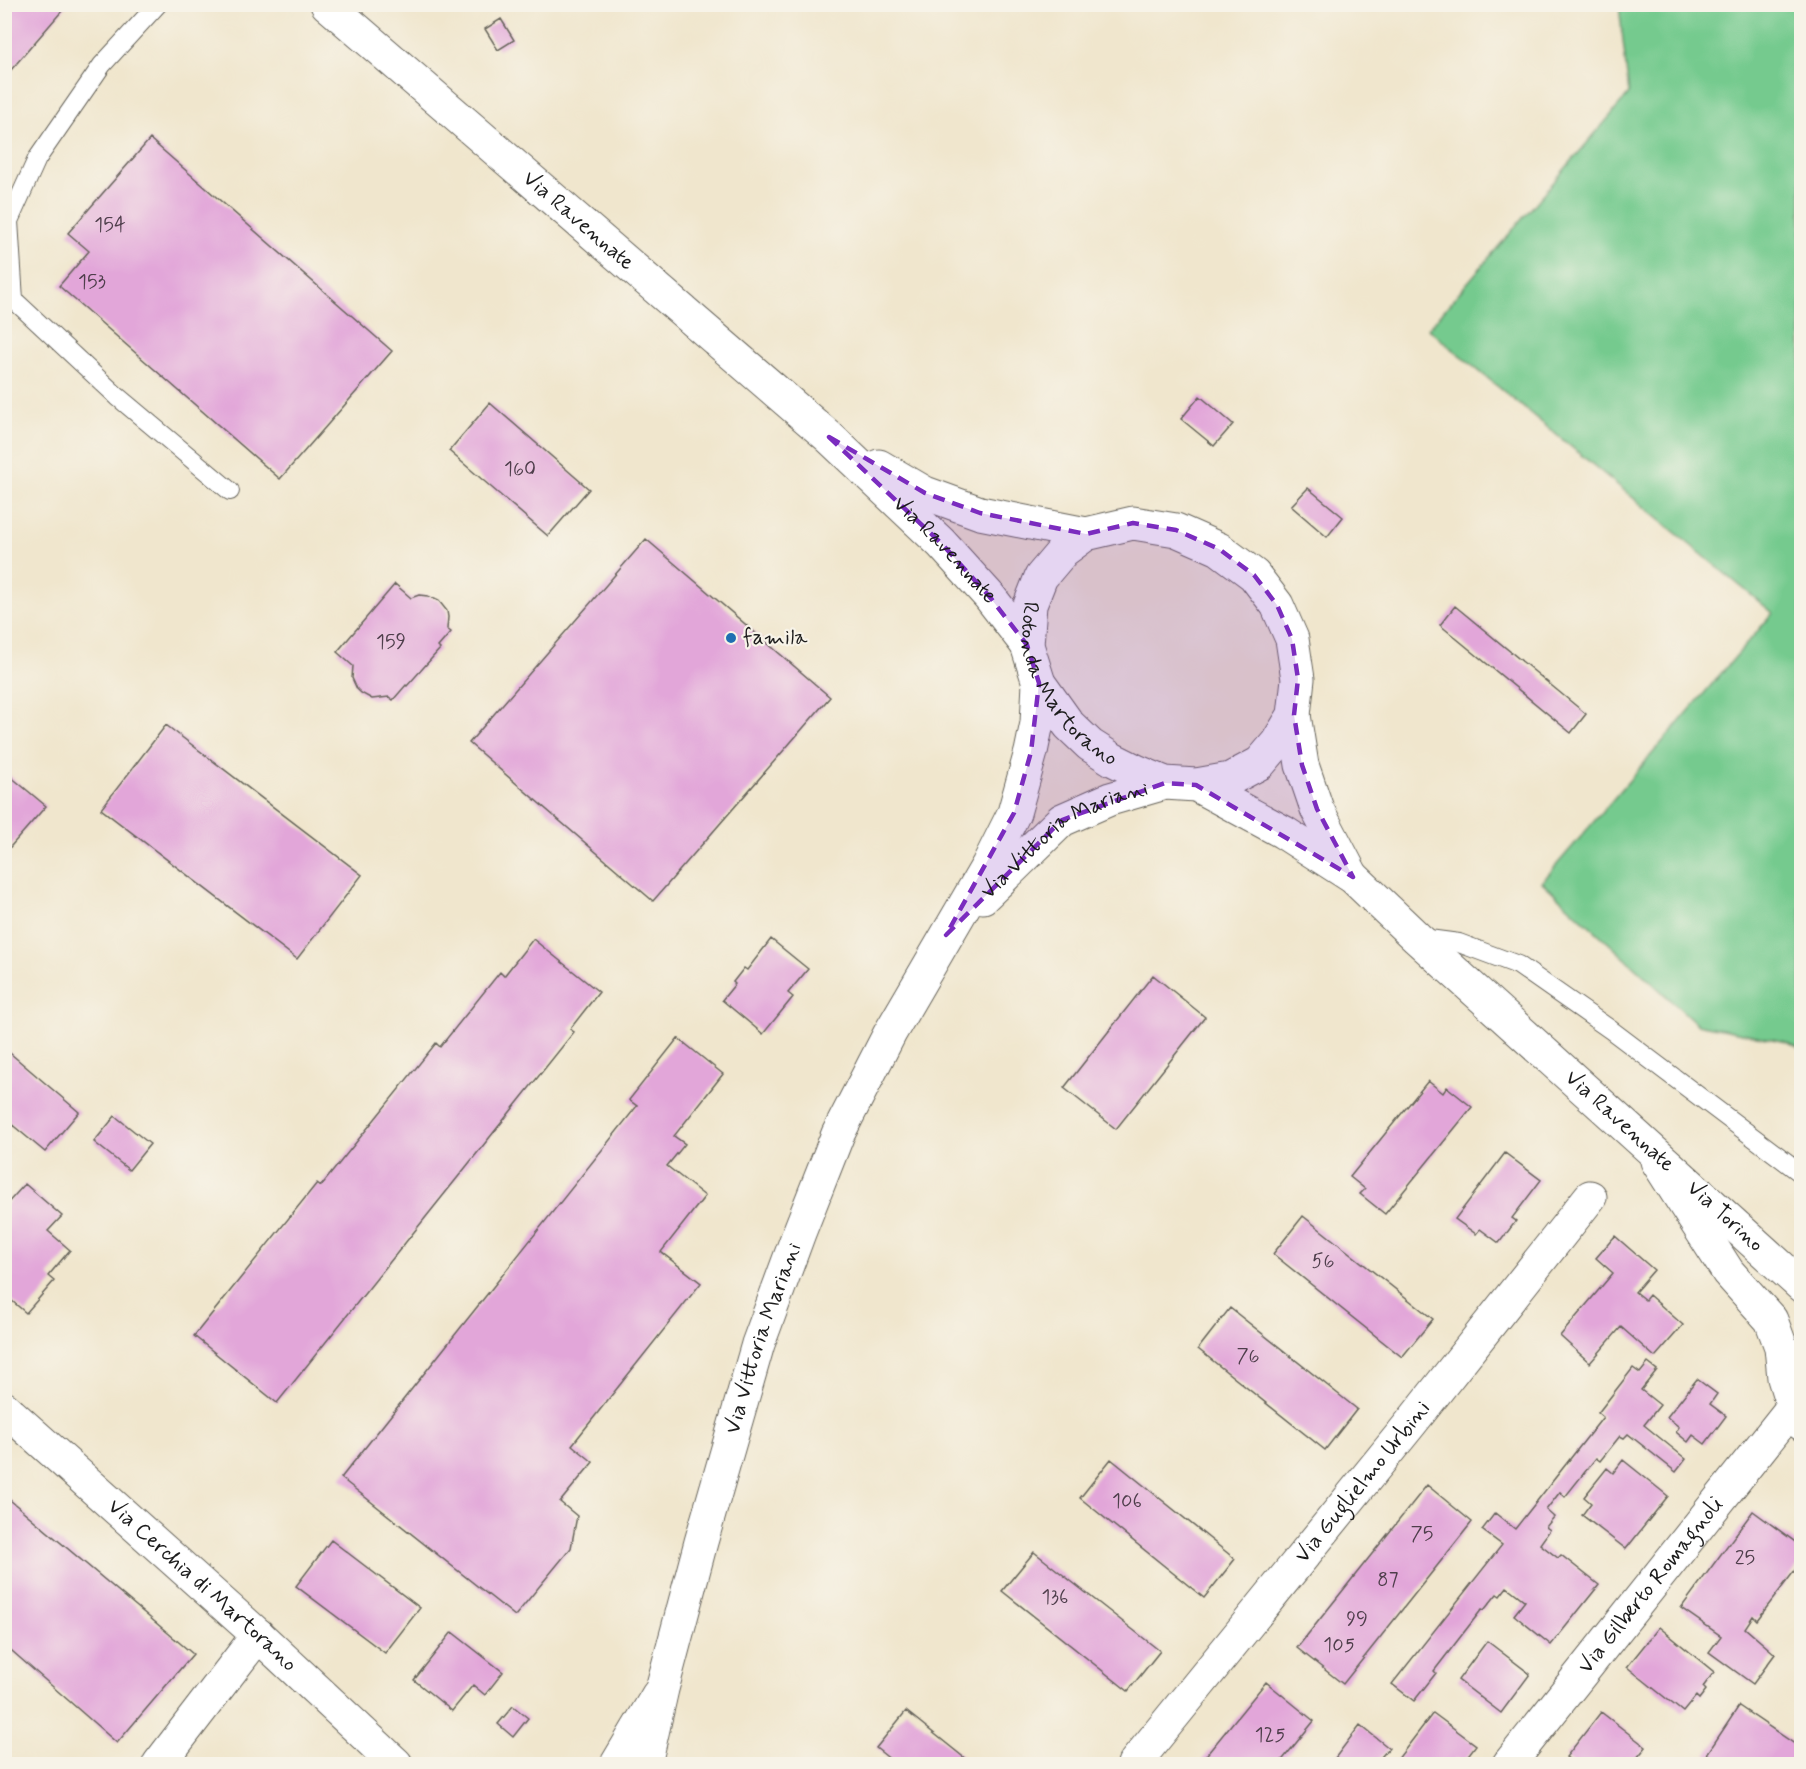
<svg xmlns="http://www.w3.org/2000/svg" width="1806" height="1769" font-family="Mynerve,sans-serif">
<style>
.green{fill:#74ca8e;stroke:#487355;stroke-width:1.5}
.building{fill:#e2a6d9}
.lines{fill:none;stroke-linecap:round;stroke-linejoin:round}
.lane-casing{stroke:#66635a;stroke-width:20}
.street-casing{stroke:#66635a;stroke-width:35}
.secondary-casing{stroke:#66635a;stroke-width:35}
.lane{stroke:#fff;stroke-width:18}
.street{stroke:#fff;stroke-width:33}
.secondary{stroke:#fff;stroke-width:33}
.marked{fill:#7b2cbf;fill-opacity:0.2;stroke:#7b2cbf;stroke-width:4.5;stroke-dasharray:12 8;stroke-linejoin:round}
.poi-dot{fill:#1f6fb2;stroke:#f7f3e8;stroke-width:2}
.labels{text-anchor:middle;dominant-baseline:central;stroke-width:4.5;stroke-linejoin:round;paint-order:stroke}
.number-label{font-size:20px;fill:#4e3e4b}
.street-label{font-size:22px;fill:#1c1c1c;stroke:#f7f3e8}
.poi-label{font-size:22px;fill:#1c1c1c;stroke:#f7f3e8;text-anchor:start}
</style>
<rect width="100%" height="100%" fill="#f7f3e8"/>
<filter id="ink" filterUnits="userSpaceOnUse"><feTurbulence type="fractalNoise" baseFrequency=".0167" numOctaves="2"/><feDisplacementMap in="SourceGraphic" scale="12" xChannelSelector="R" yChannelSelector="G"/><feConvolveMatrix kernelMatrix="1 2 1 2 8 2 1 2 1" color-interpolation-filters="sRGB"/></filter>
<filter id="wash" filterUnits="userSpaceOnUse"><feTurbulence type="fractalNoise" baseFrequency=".008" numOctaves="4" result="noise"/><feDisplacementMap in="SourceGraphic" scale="24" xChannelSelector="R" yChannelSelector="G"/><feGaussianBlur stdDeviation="1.35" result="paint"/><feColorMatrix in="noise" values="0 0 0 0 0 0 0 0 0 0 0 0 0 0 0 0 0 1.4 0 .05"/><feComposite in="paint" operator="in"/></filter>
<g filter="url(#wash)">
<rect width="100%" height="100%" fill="#f0e6cd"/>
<path class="green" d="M 1619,5 L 1801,5 L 1801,1050 L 1787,1042 L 1697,1024 L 1542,882 L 1773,613 L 1428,329 L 1629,94 Z"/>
<g id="blocks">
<path class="building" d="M 4,4 L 68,4 L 4,78 Z
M 501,19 L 514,40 L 498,50 L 485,29 Z
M 150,139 L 392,351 L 280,479 L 59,286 L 89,251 L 68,233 Z
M 1200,396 L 1233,424 L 1214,446 L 1181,419 Z
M 490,403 L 589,489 L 548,536 L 449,451 Z
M 1308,488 L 1343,517 L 1327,537 L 1291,506 Z
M 646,539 L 830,697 L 653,901 L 469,743 Z
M 395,584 L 411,598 L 419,595 L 428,596 L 439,601 L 447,611 L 448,617 L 447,629 L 451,632 L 438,647 L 440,649 L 407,686 L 406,685 L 393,700 L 389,697 L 372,699 L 361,693 L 357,689 L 352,678 L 353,666 L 337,652 Z
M 1455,606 L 1586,714 L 1571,733 L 1440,625 Z
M 166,725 L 362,875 L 297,959 L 101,809 Z
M 4,771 L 46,806 L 4,854 Z
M 533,939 L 599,992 L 570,1029 L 574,1032 L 277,1403 L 194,1336 L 317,1183 L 321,1186 L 436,1043 L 440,1047 L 500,972 L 504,976 Z
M 771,939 L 808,969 L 788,993 L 793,997 L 763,1034 L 722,1000 L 735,984 L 733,982 L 744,968 L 747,970 Z
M 1153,975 L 1205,1017 L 1116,1129 L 1064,1088 Z
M 678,1038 L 723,1074 L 674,1136 L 685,1144 L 667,1166 L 705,1196 L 661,1252 L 701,1283 L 572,1445 L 593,1462 L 560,1502 L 577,1516 L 571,1548 L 515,1616 L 341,1478 L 637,1106 L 629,1100 Z
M 4,1048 L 79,1112 L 45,1152 L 4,1118 Z
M 1428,1081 L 1443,1093 L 1447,1087 L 1472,1107 L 1385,1214 L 1360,1194 L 1365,1189 L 1350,1177 Z
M 115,1116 L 150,1144 L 129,1170 L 94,1142 Z
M 1505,1153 L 1541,1180 L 1512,1218 L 1516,1221 L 1499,1243 L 1480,1229 L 1476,1234 L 1455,1219 Z
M 25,1184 L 62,1216 L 48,1231 L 70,1250 L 48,1276 L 54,1281 L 26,1313 L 4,1294 L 4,1207 Z
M 1303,1216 L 1433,1319 L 1402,1357 L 1273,1254 Z
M 1615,1236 L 1654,1270 L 1635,1292 L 1645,1300 L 1649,1295 L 1683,1325 L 1655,1357 L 1621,1327 L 1590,1363 L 1560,1336 L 1613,1273 L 1596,1258 Z
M 1230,1308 L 1357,1409 L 1325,1450 L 1198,1349 Z
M 1648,1363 L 1657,1370 L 1641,1390 L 1660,1405 L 1644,1425 L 1686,1459 L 1676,1472 L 1628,1434 L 1624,1438 L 1620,1436 L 1600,1461 L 1596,1458 L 1565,1497 L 1560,1492 L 1546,1510 L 1554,1517 L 1546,1527 L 1550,1530 L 1540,1544 L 1558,1558 L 1561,1555 L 1599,1585 L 1551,1645 L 1514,1615 L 1525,1601 L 1507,1587 L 1500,1596 L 1497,1594 L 1484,1610 L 1482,1609 L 1434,1671 L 1436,1673 L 1414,1701 L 1392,1684 L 1502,1545 L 1482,1530 L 1495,1513 L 1515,1529 L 1603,1417 L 1598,1413 L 1633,1368 L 1640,1373 Z
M 1697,1379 L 1717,1394 L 1710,1404 L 1726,1416 L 1705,1444 L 1693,1435 L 1688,1442 L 1676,1432 L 1679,1427 L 1667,1417 Z
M 1111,1459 L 1235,1559 L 1204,1598 L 1080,1498 Z
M 1623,1460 L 1668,1496 L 1626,1549 L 1582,1515 L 1591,1503 L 1584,1497 L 1607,1468 L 1613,1473 Z
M 1427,1485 L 1472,1522 L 1343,1684 L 1297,1648 Z
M 4,1495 L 193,1654 L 117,1743 L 4,1644 Z
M 1753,1511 L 1802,1547 L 1802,1561 L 1757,1620 L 1753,1616 L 1745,1628 L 1775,1654 L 1753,1684 L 1709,1652 L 1721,1636 L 1681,1608 Z
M 331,1540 L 420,1608 L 385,1653 L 296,1586 Z
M 1034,1552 L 1160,1651 L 1128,1691 L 1002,1591 Z
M 1659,1627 L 1714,1672 L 1703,1687 L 1706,1690 L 1699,1699 L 1696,1696 L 1683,1712 L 1627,1667 Z
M 452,1632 L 503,1672 L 485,1695 L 473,1685 L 452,1711 L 414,1680 Z
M 1487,1641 L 1530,1674 L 1501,1713 L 1458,1680 Z
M 1266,1682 L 1314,1721 L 1279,1764 L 1199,1764 Z
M 513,1706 L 528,1718 L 513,1737 L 498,1724 Z
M 1739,1706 L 1802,1749 L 1802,1764 L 1723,1764 L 1707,1754 Z
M 906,1711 L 972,1764 L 896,1764 L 876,1748 Z
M 1601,1712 L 1646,1747 L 1632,1764 L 1575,1764 L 1566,1757 Z
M 1433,1713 L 1476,1745 L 1463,1762 L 1457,1758 L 1452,1764 L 1394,1764 Z
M 1360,1725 L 1389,1748 L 1375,1764 L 1335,1764 L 1332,1762 Z"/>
</g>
</g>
<g filter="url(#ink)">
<use href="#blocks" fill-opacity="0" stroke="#66635a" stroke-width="1.5"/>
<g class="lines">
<defs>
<path id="lane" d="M 158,4 L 102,65 L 37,159 L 9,221 L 14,300 L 118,397 L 230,491
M 1421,938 L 1459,943 L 1518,965 L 1611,1030 L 1802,1174"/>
<g id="street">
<path d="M 1657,1161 L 1728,1272 L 1771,1320 L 1781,1347 L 1784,1378 L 1793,1407 L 1802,1424"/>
<path id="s1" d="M 4,1408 L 258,1635 L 396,1764"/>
<path d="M 159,1764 L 258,1635"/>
<path d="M 617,1764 L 658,1695"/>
<path id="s2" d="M 1134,1764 L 1411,1423 L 1590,1197"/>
<path id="s3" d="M 1509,1764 L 1793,1407"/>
</g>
<g id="secondary">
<path id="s4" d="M 327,4 L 829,437 L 941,543 L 989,596 L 1027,645"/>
<path d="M 879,466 L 925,493 L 980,513 L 1086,534"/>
<path d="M 1294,715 L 1302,765 L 1317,809 L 1352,876"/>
<path id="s5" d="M 1196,785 L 1230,779 L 1260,763 L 1277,743 L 1294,715 L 1298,679 L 1292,639 L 1277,605 L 1254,575 L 1219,549 L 1176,530 L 1133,523 L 1086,534 L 1063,551 L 1041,577 L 1030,605 L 1027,645 L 1039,683 L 1069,725 L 1090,745 L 1112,759 L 1136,771 L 1165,783 L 1196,785 L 1283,832 L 1353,877 L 1417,938 L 1802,1286"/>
<path id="s6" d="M 983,897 L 1062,820 L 1110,799 L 1165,783"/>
<path id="s7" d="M 645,1764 L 662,1689 L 701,1542 L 758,1344 L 799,1233 L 838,1134 L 890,1033 L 988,865 L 1014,813 L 1031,752 L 1037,723 L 1039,683"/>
</g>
</defs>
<use href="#lane" class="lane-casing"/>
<use href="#street" class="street-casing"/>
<use href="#secondary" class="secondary-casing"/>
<use href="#lane" class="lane"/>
<use href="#street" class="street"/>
<use href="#secondary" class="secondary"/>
</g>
</g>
<path class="marked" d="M 829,437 L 925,493 L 980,513 L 1086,534 L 1133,523 L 1176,530 L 1219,549 L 1254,575 L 1277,605 L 1292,639 L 1298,679 L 1294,715 L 1302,765 L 1317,809 L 1353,877 L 1196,785 L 1165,783 L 1062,820 L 946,935 L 1014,813 L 1031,752 L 1039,683 L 1027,645 L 989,596 L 941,543 Z"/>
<circle class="poi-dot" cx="731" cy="638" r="6"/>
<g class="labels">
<g class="number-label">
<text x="110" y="225">154</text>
<text x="92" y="282">153</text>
<text x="520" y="469">160</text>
<text x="391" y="642">159</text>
<text x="1323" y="1261">56</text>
<text x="1248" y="1356">76</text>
<text x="1127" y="1501">106</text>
<text x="1422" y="1534">75</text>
<text x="1745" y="1558">25</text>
<text x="1388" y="1580">87</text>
<text x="1055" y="1597">136</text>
<text x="1357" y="1619">99</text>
<text x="1339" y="1645">105</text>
<text x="1270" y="1735">125</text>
</g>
<g class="street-label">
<text stroke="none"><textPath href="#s4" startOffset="332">Via Ravennate</textPath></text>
<text stroke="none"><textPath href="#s4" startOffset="825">Via Ravennate</textPath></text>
<text stroke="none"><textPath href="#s5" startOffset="648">Rotonda Martorano</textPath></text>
<text stroke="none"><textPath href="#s6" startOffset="102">Via Vittoria Mariani</textPath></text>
<text stroke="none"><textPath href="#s5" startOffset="1374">Via Ravennate</textPath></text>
<text stroke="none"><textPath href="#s5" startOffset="1516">Via Torino</textPath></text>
<text stroke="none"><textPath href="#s7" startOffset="442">Via Vittoria Mariani</textPath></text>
<text stroke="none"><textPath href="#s2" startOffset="363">Via Guglielmo Urbini</textPath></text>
<text stroke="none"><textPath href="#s1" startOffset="266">Via Cerchia di Martorano</textPath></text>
<text stroke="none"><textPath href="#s3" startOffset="228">Via Gilberto Romagnoli</textPath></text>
</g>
<g class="poi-label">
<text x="743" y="638">famila</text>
</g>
</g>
<rect width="1806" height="1769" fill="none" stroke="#f7f3e8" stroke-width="24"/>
</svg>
